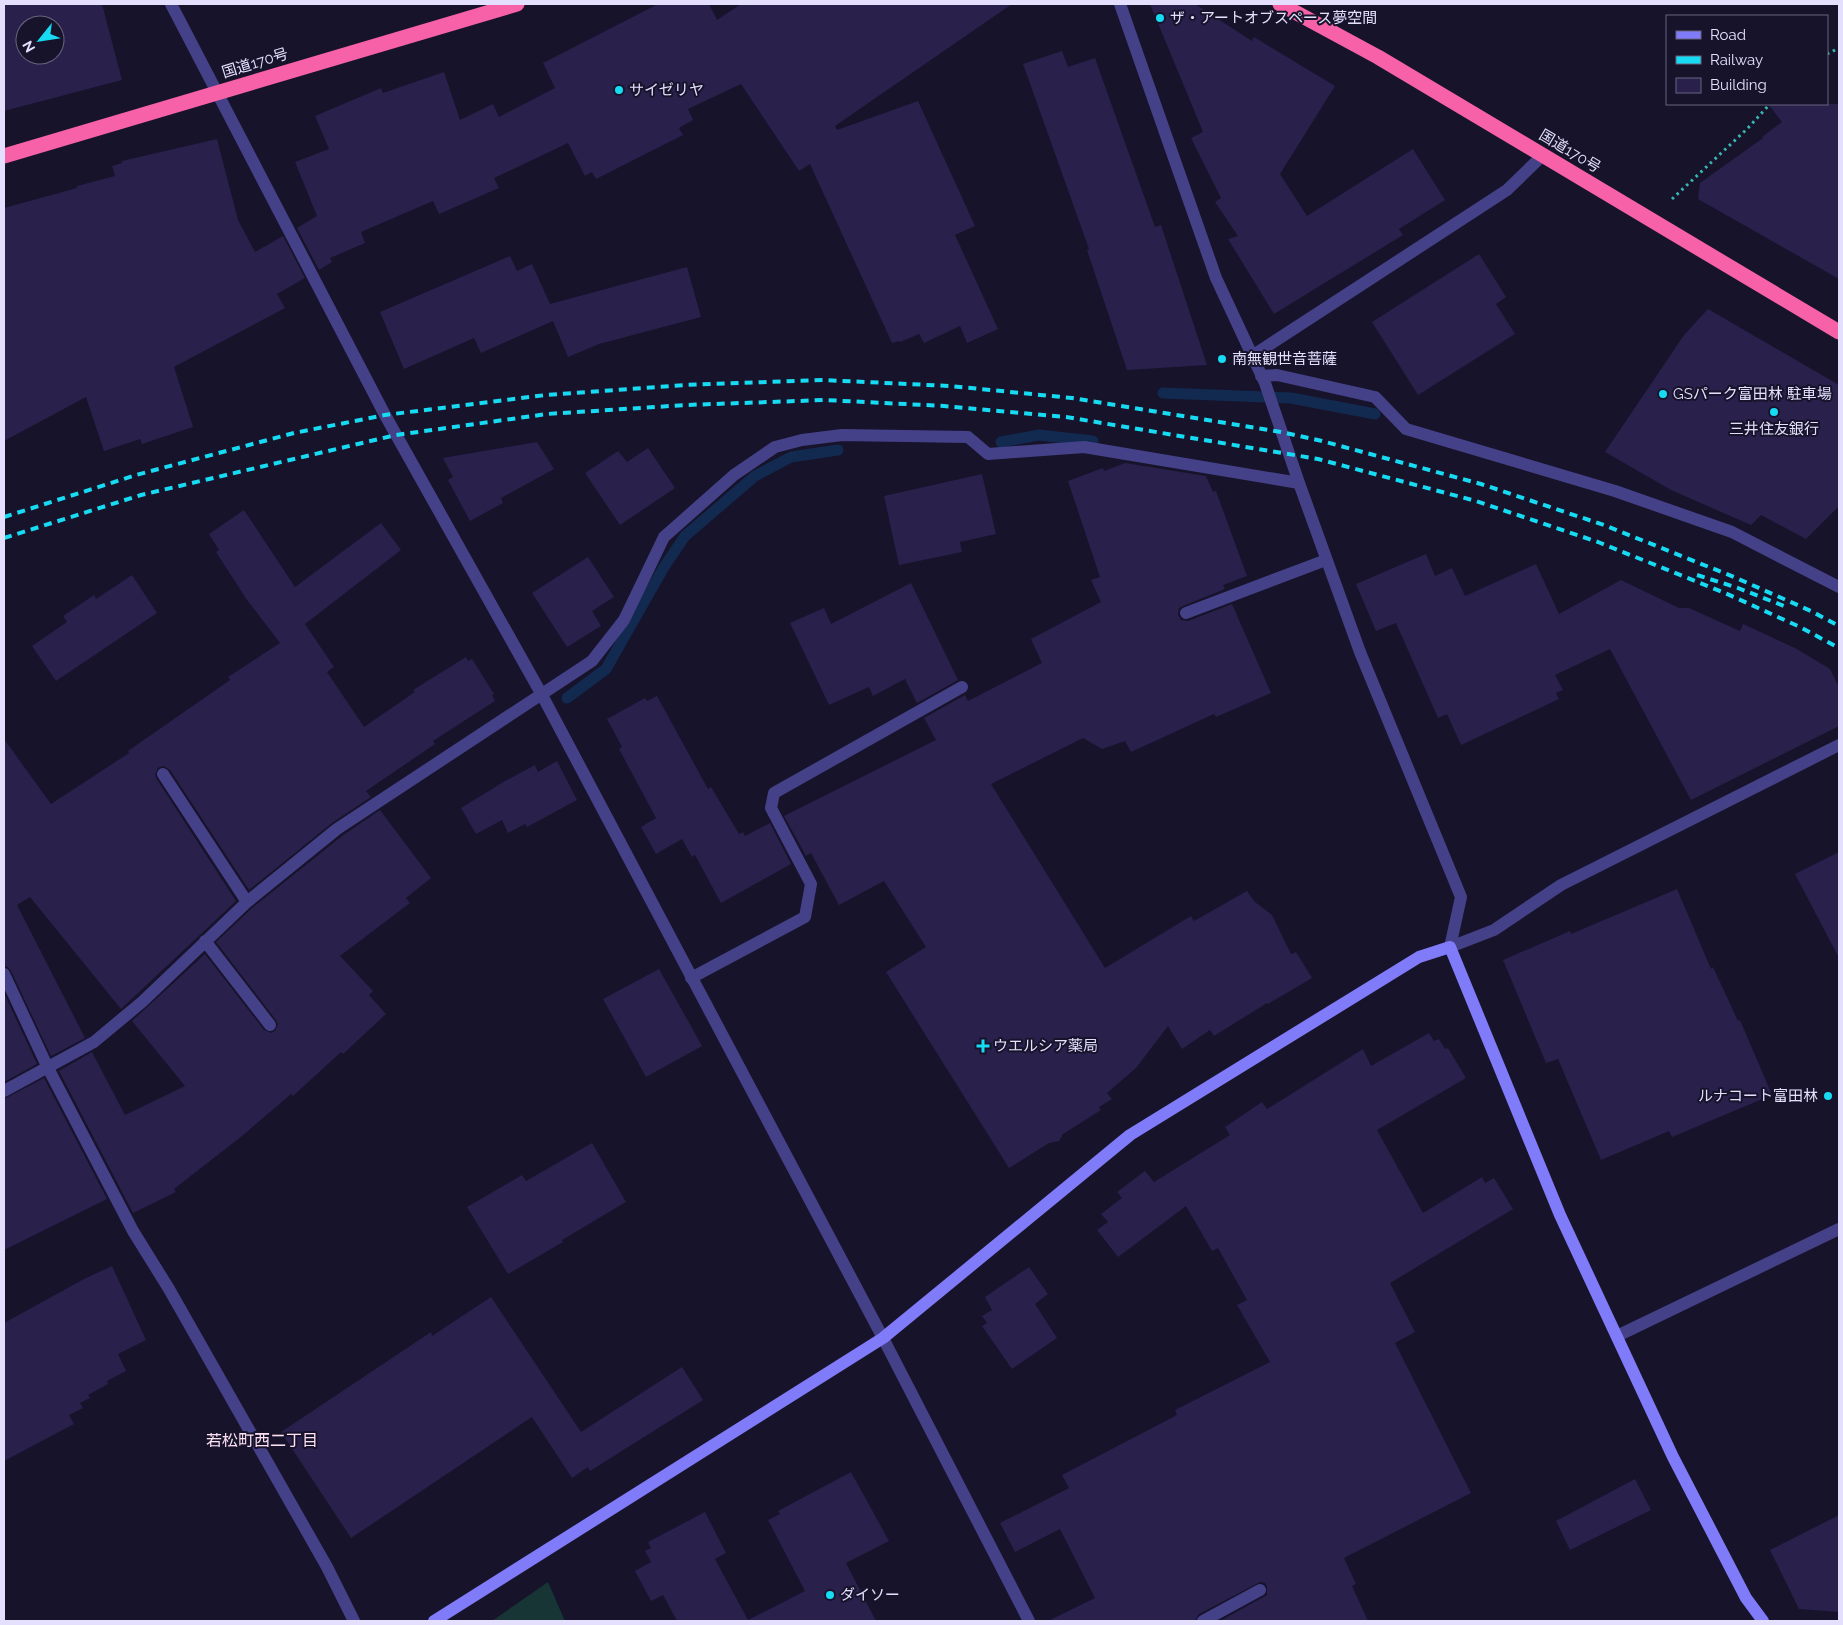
<svg xmlns="http://www.w3.org/2000/svg" width="1843" height="1625" font-family="Raleway,'Noto Sans JP',sans-serif">
<style>
.green{fill:#163534}
.lines{fill:none;stroke-linecap:round;stroke-linejoin:round}
.stream{stroke:#122950;stroke-width:11}
.building{fill:#29204b;fill-rule:evenodd}
.path{stroke:#38b8b2;stroke-width:3;stroke-dasharray:2.5 4;stroke-linecap:butt}
.lane{stroke:#444188;stroke-width:12}
.street{stroke:#444188;stroke-width:12}
.secondary{stroke:#807bf8;stroke-width:12}
.highway{stroke:#f761a7;stroke-width:15}
.rail{stroke:#16dbf3;stroke-width:4;stroke-dasharray:8 6;stroke-linecap:butt}
.poi-dot{fill:#16dbf3;stroke:#17132b;stroke-width:2}
.labels{text-anchor:middle;dominant-baseline:central;stroke-width:4;stroke-linejoin:round;paint-order:stroke}
.poi-label{font-size:15px;fill:#e3dffd;stroke:#17132b;text-anchor:start}
.street-label{font-size:15px;fill:#e3dffd;stroke:#17132b}
.neighbourhood-label{font-size:16px;fill:#fde1f3;stroke:#17132b}
</style>
<rect width="100%" height="100%" fill="#17132b"/>
<path class="green" d="M 548,1582 L 565,1621 L 492,1621 Z"/>
<g class="lines">
<path class="stream" d="M 1163,393 L 1291,398 L 1375,414
M 1001,442 L 1039,435 L 1093,441
M 567,698 L 606,669 L 664,567 L 685,536 L 755,476 L 791,457 L 838,450"/>
</g>
<path class="building" d="M 4,4 L 102,4 L 122,80 L 4,111 ZM 25,25 L 55,25 L 55,55 L 25,55 Z
M 658,4 L 709,4 L 717,20 L 741,4 L 1012,4 L 835,126 L 837,130 L 918,101 L 975,226 L 955,235 L 998,329 L 967,343 L 960,326 L 924,343 L 919,334 L 900,342 L 899,341 L 892,343 L 810,164 L 799,171 L 741,84 L 688,109 L 693,120 L 679,128 L 683,135 L 596,179 L 592,172 L 585,176 L 568,143 L 494,178 L 499,188 L 439,214 L 433,201 L 361,232 L 365,243 L 330,258 L 332,262 L 319,270 L 297,228 L 317,216 L 295,162 L 329,149 L 315,116 L 381,88 L 383,93 L 444,72 L 460,120 L 493,104 L 499,117 L 555,88 L 543,63 Z
M 1150,4 L 1195,4 L 1252,41 L 1254,37 L 1335,86 L 1280,174 L 1307,216 L 1413,149 L 1445,200 L 1399,229 L 1403,235 L 1274,314 L 1228,239 L 1238,236 L 1215,202 L 1221,198 L 1191,138 L 1203,132 Z
M 1062,51 L 1068,67 L 1095,58 L 1155,227 L 1161,225 L 1207,365 L 1127,370 L 1087,250 L 1089,249 L 1023,64 Z
M 1768,104 L 1839,104 L 1839,279 L 1698,199 L 1700,183 L 1763,138 L 1762,137 L 1782,122 Z
M 217,139 L 238,220 L 255,252 L 283,236 L 305,278 L 277,294 L 285,308 L 174,367 L 193,427 L 142,444 L 140,439 L 104,451 L 86,397 L 4,441 L 4,208 L 77,188 L 77,186 L 115,176 L 112,166 L 122,163 L 122,161 Z
M 1479,254 L 1506,297 L 1496,304 L 1515,334 L 1418,395 L 1372,322 Z
M 510,256 L 517,271 L 532,264 L 550,304 L 687,267 L 701,317 L 599,344 L 568,357 L 553,321 L 481,353 L 474,338 L 404,369 L 380,312 Z
M 1708,309 L 1839,385 L 1839,506 L 1806,539 L 1761,515 L 1751,525 L 1671,490 L 1605,452 L 1684,335 Z
M 537,442 L 554,469 L 501,498 L 503,503 L 470,521 L 448,480 L 453,477 L 443,458 Z
M 648,448 L 675,488 L 620,525 L 585,473 L 618,451 L 627,462 Z
M 1125,463 L 1206,476 L 1213,492 L 1216,491 L 1247,576 L 1223,585 L 1225,589 L 1183,606 L 1179,608 L 1178,615 L 1181,620 L 1188,621 L 1232,604 L 1271,693 L 1216,717 L 1214,714 L 1131,752 L 1125,741 L 1102,749 L 1083,738 L 991,784 L 1105,968 L 1191,916 L 1194,921 L 1247,891 L 1255,902 L 1272,915 L 1291,954 L 1296,952 L 1312,978 L 1268,1004 L 1267,1003 L 1214,1036 L 1210,1030 L 1182,1049 L 1168,1026 L 1136,1068 L 1107,1093 L 1112,1099 L 1099,1107 L 1101,1110 L 1063,1134 L 1059,1141 L 1049,1143 L 1009,1168 L 886,972 L 926,947 L 884,881 L 839,905 L 811,853 L 806,856 L 784,816 L 936,740 L 924,718 L 965,695 L 968,701 L 1042,663 L 1031,639 L 1101,602 L 1091,580 L 1100,577 L 1068,481 L 1103,468 L 1104,471 Z
M 982,474 L 996,534 L 960,542 L 962,552 L 899,565 L 884,496 Z
M 244,510 L 295,587 L 381,523 L 401,550 L 305,624 L 334,667 L 327,672 L 364,727 L 415,692 L 413,690 L 466,657 L 468,661 L 472,659 L 494,694 L 492,695 L 495,701 L 433,741 L 435,744 L 366,791 L 371,797 L 332,823 L 249,890 L 170,770 L 163,766 L 158,768 L 155,774 L 156,778 L 236,901 L 121,1009 L 30,897 L 17,905 L 85,1038 L 51,1056 L 11,971 L 8,967 L 4,966 L 4,739 L 51,804 L 129,753 L 128,751 L 230,680 L 228,677 L 280,643 L 247,600 L 216,552 L 219,550 L 209,534 Z
M 1426,554 L 1435,576 L 1452,568 L 1465,596 L 1536,564 L 1559,614 L 1621,580 L 1679,608 L 1689,608 L 1740,631 L 1743,624 L 1795,648 L 1830,669 L 1839,687 L 1839,726 L 1691,800 L 1610,649 L 1555,675 L 1563,690 L 1556,693 L 1559,699 L 1461,745 L 1447,714 L 1438,718 L 1396,623 L 1376,631 L 1356,584 Z
M 588,557 L 614,597 L 592,611 L 601,626 L 567,647 L 532,593 Z
M 132,575 L 157,613 L 56,681 L 32,646 L 67,622 L 63,616 L 94,595 L 96,599 Z
M 911,583 L 958,680 L 917,703 L 905,679 L 873,696 L 869,687 L 829,705 L 790,623 L 824,608 L 831,624 Z
M 657,696 L 708,789 L 711,787 L 739,834 L 743,832 L 745,836 L 770,823 L 791,864 L 721,903 L 695,855 L 692,857 L 682,839 L 656,854 L 641,827 L 656,818 L 619,749 L 622,747 L 607,719 L 645,698 L 647,701 Z
M 557,761 L 577,800 L 527,827 L 525,824 L 508,833 L 502,820 L 476,834 L 461,808 L 505,781 L 535,765 L 538,772 Z
M 380,810 L 431,878 L 406,898 L 410,903 L 340,956 L 373,991 L 369,995 L 386,1014 L 343,1054 L 341,1052 L 293,1096 L 291,1094 L 242,1136 L 174,1189 L 176,1192 L 133,1213 L 59,1071 L 92,1052 L 125,1115 L 185,1086 L 132,1021 L 205,954 L 264,1030 L 271,1033 L 275,1031 L 278,1024 L 276,1020 L 216,942 L 252,908 L 342,836 Z
M 1839,852 L 1839,958 L 1795,874 Z
M 1677,889 L 1711,969 L 1713,967 L 1738,1021 L 1740,1020 L 1772,1095 L 1672,1137 L 1669,1131 L 1601,1160 L 1558,1059 L 1546,1063 L 1503,960 L 1570,931 L 1571,934 Z
M 659,969 L 702,1046 L 646,1077 L 603,999 Z
M 4,993 L 37,1064 L 4,1082 Z
M 1429,1033 L 1434,1041 L 1439,1039 L 1445,1049 L 1448,1048 L 1466,1078 L 1377,1130 L 1423,1213 L 1482,1177 L 1485,1183 L 1494,1178 L 1513,1209 L 1390,1283 L 1415,1332 L 1395,1343 L 1471,1493 L 1344,1558 L 1356,1584 L 1352,1586 L 1368,1621 L 1220,1621 L 1267,1595 L 1267,1587 L 1265,1583 L 1260,1582 L 1199,1614 L 1195,1621 L 1048,1621 L 1095,1598 L 1060,1529 L 1015,1552 L 1000,1523 L 1069,1488 L 1062,1475 L 1177,1415 L 1175,1410 L 1270,1362 L 1237,1305 L 1247,1300 L 1218,1248 L 1212,1251 L 1186,1206 L 1118,1257 L 1097,1230 L 1108,1222 L 1101,1214 L 1122,1198 L 1117,1192 L 1145,1171 L 1154,1182 L 1230,1135 L 1225,1127 L 1262,1102 L 1267,1109 L 1363,1049 L 1371,1066 Z
M 44,1078 L 107,1199 L 4,1250 L 4,1099 Z
M 592,1143 L 626,1202 L 562,1240 L 563,1242 L 508,1274 L 467,1207 L 522,1175 L 526,1181 Z
M 112,1266 L 146,1340 L 118,1354 L 126,1371 L 107,1381 L 108,1384 L 88,1395 L 90,1398 L 80,1403 L 83,1408 L 69,1415 L 74,1424 L 4,1461 L 4,1323 L 84,1279 Z
M 1029,1267 L 1048,1294 L 1035,1304 L 1057,1338 L 1012,1369 L 982,1326 L 987,1323 L 982,1316 L 992,1310 L 985,1297 Z
M 491,1297 L 581,1432 L 682,1367 L 703,1400 L 590,1471 L 588,1467 L 572,1478 L 532,1417 L 351,1538 L 281,1432 L 431,1332 L 432,1336 Z
M 851,1472 L 889,1541 L 846,1563 L 876,1621 L 677,1621 L 663,1595 L 651,1601 L 635,1571 L 651,1562 L 645,1551 L 651,1548 L 648,1542 L 705,1512 L 726,1553 L 715,1559 L 748,1620 L 805,1591 L 768,1520 L 780,1514 L 778,1511 Z
M 1635,1479 L 1651,1510 L 1570,1550 L 1556,1521 Z
M 1839,1515 L 1839,1612 L 1799,1609 L 1770,1550 Z"/>
<g class="lines">
<path class="path" d="M 1827,54 L 1839,48
M 1672,199 L 1747,129 L 1770,104"/>
<path class="lane" d="M 691,978 L 805,917 L 811,884 L 771,808 L 774,793 L 962,687"/>
<path class="street" d="M 171,4 L 385,415 L 542,695 L 883,1338 L 1029,1621
M 1120,4 L 1216,278 L 1265,383 L 1299,483 L 1360,652 L 1461,897 L 1450,947
M 1252,356 L 1507,190 L 1543,155
M 1261,376 L 1277,375 L 1375,397 L 1406,429 L 1615,491 L 1732,532 L 1839,587
M 1186,613 L 1326,560
M 163,774 L 247,902
M 205,941 L 270,1025
M 1450,947 L 1494,930 L 1561,885 L 1839,745
M 4,974 L 48,1068 L 133,1231 L 169,1289 L 327,1567 L 354,1621
M 4,1091 L 94,1042 L 142,1002 L 247,902 L 337,829 L 592,661 L 624,620 L 664,537 L 734,475 L 775,447 L 802,440 L 842,435 L 968,437 L 988,454 L 1084,447 L 1299,483
M 1617,1336 L 1839,1229
M 1203,1621 L 1260,1590"/>
<path class="secondary" d="M 434,1621 L 883,1338 L 1130,1135 L 1419,957 L 1450,947 L 1560,1215 L 1673,1457 L 1746,1598 L 1763,1621"/>
<path class="highway" d="M 1280,4 L 1378,57 L 1839,332
M 4,156 L 517,4"/>
<path class="rail" d="M 4,517 L 136,475 L 294,433 L 385,415 L 546,395 L 685,385 L 823,380 L 950,386 L 1072,398 L 1281,432 L 1322,441 L 1481,484 L 1604,525 L 1734,577 L 1811,611 L 1839,626
M 4,538 L 141,495 L 396,435 L 547,414 L 686,405 L 825,400 L 944,406 L 1066,417 L 1318,459 L 1476,501 L 1598,542 L 1725,593 L 1800,627 L 1839,648
M 1697,575 L 1738,588 L 1784,606"/>
</g>
<g class="poi-dot">
<circle cx="1160" cy="18" r="5"/>
<circle cx="619" cy="90" r="5"/>
<circle cx="1222" cy="359" r="5"/>
<circle cx="1663" cy="394" r="5"/>
<circle cx="1774" cy="412" r="5"/>
<path d="M980.5 1038.5h5v5h5v5h-5v5h-5v-5h-5v-5h5z"/>
<circle cx="1828" cy="1096" r="5"/>
<circle cx="830" cy="1595" r="5"/>
</g>
<g class="labels">
<g class="poi-label">
<text x="1170" y="18">ザ・アートオブスペース夢空間</text>
<text x="629" y="90">サイゼリヤ</text>
<text x="1232" y="359">南無観世音菩薩</text>
<text x="1673" y="394">GSパーク富田林 駐車場</text>
<text x="1774" y="429" text-anchor="middle">三井住友銀行</text>
<text x="993" y="1046">ウエルシア薬局</text>
<text x="1818" y="1096" text-anchor="end">ルナコート富田林</text>
<text x="840" y="1595">ダイソー</text>
</g>
<g class="street-label">
<text transform="translate(255 63) rotate(-17)">国道170号</text>
<text transform="translate(1570 151) rotate(31)">国道170号</text>
</g>
<g class="neighbourhood-label">
<text x="262" y="1440">若松町西二丁目</text>
</g>
</g>
<rect width="1843" height="1625" fill="none" stroke="#e3dffd" stroke-width="10"/>
<rect x="1666" y="15" width="162" height="90" fill="#17132b" stroke="#69657f"/>
<rect x="1676" y="31" width="25" height="8" fill="#807bf8" stroke="#69657f"/>
<text x="1710" y="40" font-size="15" fill="#e3dffd">Road</text>
<rect x="1676" y="56" width="25" height="8" fill="#16dbf3" stroke="#69657f"/>
<text x="1710" y="65" font-size="15" fill="#e3dffd">Railway</text>
<rect x="1676" y="78" width="25" height="15" fill="#29204b" stroke="#69657f"/>
<text x="1710" y="90" font-size="15" fill="#e3dffd">Building</text>
<g transform="translate(40 40) rotate(240)"><circle r="24" fill="#17132b" stroke="#69657f"/>
<path d="M0-4L9 19L0 12L-9 19Z" fill="#16dbf3"/>
<text y="-8" font-size="14" font-weight="bold" text-anchor="middle" fill="#e3dffd">N</text>
</g>
</svg>
